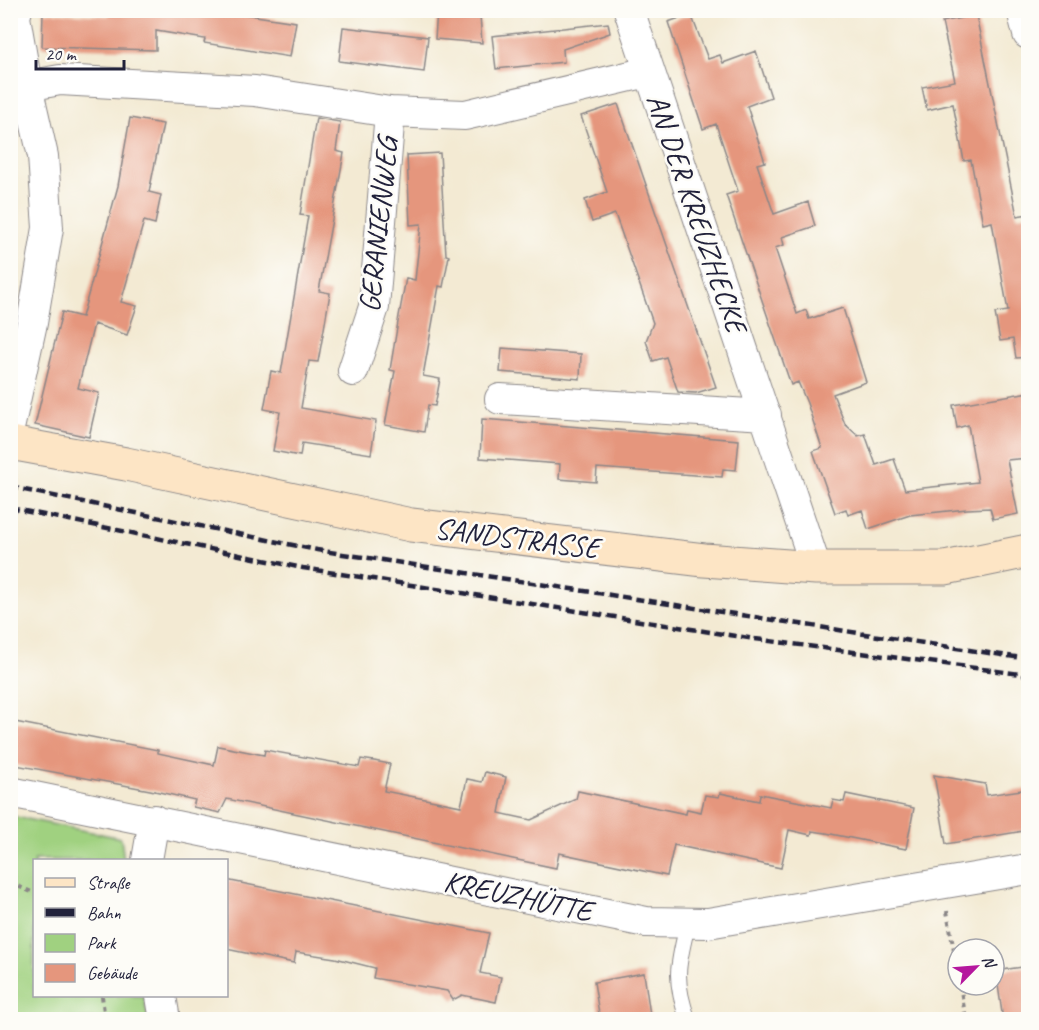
<svg xmlns="http://www.w3.org/2000/svg" width="1039" height="1030" font-family="Caveat,sans-serif">
<style>
.green{fill:#a0d180;stroke:#617a5e;stroke-width:1.5}
.building{fill:#e5967d}
.lines{fill:none;stroke-linecap:round;stroke-linejoin:round}
.lane-casing{stroke:#8a8687;stroke-width:17}
.street-casing{stroke:#8a8687;stroke-width:32}
.secondary-casing{stroke:#8a8687;stroke-width:35}
.path{stroke:#8a8687;stroke-width:4;stroke-dasharray:4.5 4.5;stroke-linecap:butt}
.lane{stroke:#fff;stroke-width:15}
.street{stroke:#fff;stroke-width:30}
.secondary{stroke:#fde5c5;stroke-width:33}
.rail{stroke:#22223b;stroke-width:4.5;stroke-dasharray:9 4.5;stroke-linecap:butt}
.labels{text-anchor:middle;dominant-baseline:central;stroke-width:5;stroke-linejoin:round;paint-order:stroke}
.street-label{font-size:30px;fill:#22223b;stroke:#fdfcf7}
</style>
<rect width="100%" height="100%" fill="#fdfcf7"/>
<filter id="ink" filterUnits="userSpaceOnUse"><feTurbulence type="fractalNoise" baseFrequency=".0167" numOctaves="2"/><feDisplacementMap in="SourceGraphic" scale="12" xChannelSelector="R" yChannelSelector="G"/><feConvolveMatrix kernelMatrix="1 2 1 2 8 2 1 2 1" color-interpolation-filters="sRGB"/></filter>
<filter id="wash" filterUnits="userSpaceOnUse"><feTurbulence type="fractalNoise" baseFrequency=".008" numOctaves="4" result="noise"/><feDisplacementMap in="SourceGraphic" scale="24" xChannelSelector="R" yChannelSelector="G"/><feGaussianBlur stdDeviation="1.35" result="paint"/><feColorMatrix in="noise" values="0 0 0 0 0 0 0 0 0 0 0 0 0 0 0 0 0 1.4 0 .05"/><feComposite in="paint" operator="in"/></filter>
<g filter="url(#wash)">
<rect width="100%" height="100%" fill="#f3ead3"/>
<path class="green" d="M 11,816 L 121,838 L 124,860 L 34,860 L 34,996 L 144,996 L 148,1019 L 11,1019 Z"/>
<g id="blocks">
<path class="building" d="M 109,10 L 216,10 L 296,22 L 290,57 L 204,43 L 205,39 L 156,31 L 156,50 L 42,47 L 43,12 L 109,16 Z
M 437,11 L 480,15 L 482,43 L 435,39 Z
M 691,14 L 708,59 L 720,55 L 723,63 L 756,51 L 771,97 L 747,106 L 765,162 L 757,164 L 774,214 L 808,202 L 815,226 L 782,237 L 784,245 L 775,248 L 797,314 L 806,310 L 809,319 L 843,308 L 866,382 L 833,394 L 845,424 L 858,436 L 865,434 L 876,465 L 894,459 L 905,490 L 978,482 L 968,425 L 957,428 L 953,405 L 1029,392 L 1029,458 L 1007,460 L 1018,514 L 993,519 L 990,508 L 967,509 L 910,515 L 868,529 L 862,510 L 848,515 L 846,509 L 835,513 L 813,451 L 822,448 L 807,403 L 798,382 L 791,385 L 726,195 L 738,191 L 716,124 L 703,129 L 668,22 Z
M 976,15 L 1017,216 L 1029,214 L 1029,357 L 1016,358 L 1013,339 L 1000,341 L 995,313 L 1008,311 L 992,222 L 983,224 L 971,160 L 964,161 L 953,104 L 927,110 L 922,87 L 955,81 L 942,22 Z
M 608,23 L 610,33 L 563,49 L 564,62 L 496,69 L 492,36 Z
M 343,27 L 428,37 L 424,72 L 339,61 Z
M 618,104 L 716,387 L 696,393 L 678,392 L 666,357 L 653,361 L 646,341 L 653,323 L 615,214 L 592,222 L 585,200 L 607,192 L 581,116 Z
M 130,118 L 163,124 L 149,192 L 161,195 L 155,224 L 144,221 L 121,302 L 137,306 L 127,335 L 94,324 L 78,388 L 99,393 L 89,437 L 35,425 L 62,312 L 82,317 L 118,186 Z
M 316,118 L 340,122 L 336,151 L 344,153 L 319,291 L 330,293 L 324,329 L 318,362 L 309,361 L 301,408 L 376,421 L 371,454 L 302,443 L 300,456 L 273,451 L 280,412 L 264,409 L 271,371 L 281,373 L 308,216 L 300,215 Z
M 440,153 L 446,255 L 449,256 L 443,287 L 439,286 L 423,376 L 440,379 L 435,406 L 428,405 L 424,432 L 385,425 L 395,371 L 390,370 L 399,316 L 406,278 L 415,280 L 421,224 L 410,225 L 407,155 Z
M 502,348 L 581,354 L 580,379 L 500,372 Z
M 482,419 L 739,440 L 736,470 L 723,469 L 722,477 L 597,468 L 596,482 L 559,479 L 560,464 L 480,458 Z
M 10,721 L 158,750 L 158,753 L 214,765 L 218,746 L 264,755 L 265,750 L 359,767 L 361,759 L 374,761 L 390,764 L 384,791 L 461,806 L 467,779 L 482,782 L 485,772 L 506,777 L 499,813 L 531,820 L 576,799 L 578,791 L 686,814 L 687,809 L 701,812 L 705,795 L 719,797 L 720,793 L 759,801 L 760,794 L 831,808 L 833,800 L 844,802 L 846,794 L 914,808 L 906,849 L 826,833 L 812,831 L 811,835 L 789,830 L 781,868 L 674,845 L 667,876 L 559,853 L 556,868 L 227,799 L 220,813 L 193,807 L 195,800 L 150,790 L 10,764 Z
M 934,775 L 985,784 L 987,795 L 1029,789 L 1029,830 L 946,844 Z
M 226,880 L 489,933 L 480,973 L 501,977 L 496,1002 L 462,995 L 453,1000 L 447,991 L 373,978 L 375,968 L 335,958 L 296,952 L 294,963 L 226,949 Z
M 1029,966 L 1029,1020 L 1003,1020 L 996,971 Z
M 644,973 L 650,1015 L 600,1020 L 594,982 Z"/>
</g>
</g>
<g filter="url(#ink)">
<use href="#blocks" fill-opacity="0" stroke="#8a8687" stroke-width="1.5"/>
<g class="lines">
<defs>
<path id="lane" d="M 688,1020 C 673,978 678,964 688,923"/>
<path id="street" d="M 629,10 L 816,568
M 1022,10 L 1028,34
M 27,86 L 60,80 L 255,91 L 390,112 L 465,115 L 648,72
M 353,371 L 374,307 L 390,112
M 500,399 L 766,415
M 10,424 L 32,323 L 48,228 L 43,156 L 27,86 L 15,17 L 17,10
M 10,792 L 646,922 L 708,923 L 1028,869
M 147,860 L 154,820
M 161,996 L 165,1020"/>
<path id="secondary" d="M 10,443 L 126,464 L 411,525 L 704,560 L 816,568 L 945,568 L 1028,551"/>
</defs>
<use href="#lane" class="lane-casing"/>
<use href="#street" class="street-casing"/>
<use href="#secondary" class="secondary-casing"/>
<path class="path" d="M 10,883 L 34,893
M 947,911 L 958,974
M 960,985 L 966,1020
M 102,996 L 105,1020"/>
<use href="#lane" class="lane"/>
<use href="#street" class="street"/>
<use href="#secondary" class="secondary"/>
<path class="rail" d="M 10,487 L 317,550 L 1028,659
M 10,508 L 303,568 L 755,639 L 1028,675"/>
</g>
</g>
<g class="labels">
<g class="street-label">
<text transform="translate(697 213) rotate(71)">AN DER KREUZHECKE</text>
<text transform="translate(378 225) rotate(-84)">GERANIENWEG</text>
<text transform="translate(517 538) rotate(7)">SANDSTRASSE</text>
<text transform="translate(518 896) rotate(12)">KREUZHÜTTE</text>
</g>
</g>
<rect width="1039" height="1030" fill="none" stroke="#fdfcf7" stroke-width="36"/>
<rect x="33" y="859" width="195" height="138" fill="#fdfcf7" stroke="#a5a5ac" stroke-width="1.5"/>
<rect x="45" y="878" width="30" height="9" fill="#fde5c5" stroke="#a5a5ac" stroke-width="1.5"/>
<text x="87" y="889" font-size="18" fill="#22223b">Straße</text>
<rect x="45" y="908" width="30" height="9" fill="#22223b" stroke="#a5a5ac" stroke-width="1.5"/>
<text x="87" y="919" font-size="18" fill="#22223b">Bahn</text>
<rect x="45" y="934" width="30" height="18" fill="#a0d180" stroke="#a5a5ac" stroke-width="1.5"/>
<text x="87" y="949" font-size="18" fill="#22223b">Park</text>
<rect x="45" y="964" width="30" height="18" fill="#e5967d" stroke="#a5a5ac" stroke-width="1.5"/>
<text x="87" y="979" font-size="18" fill="#22223b">Gebäude</text>
<g transform="translate(976 967) rotate(65)"><circle r="28" fill="#fdfcf7" stroke="#a5a5ac" stroke-width="1.5"/>
<path d="M0-4.5L10 22L0 15L-10 22Z" fill="#b5179e"/>
<text y="-9" font-size="16" font-weight="bold" text-anchor="middle" fill="#22223b">N</text>
</g>
<path d="M36 60v9h88v-9" fill="none" stroke="#22223b" stroke-width="3"/>
<text x="45" y="60" font-size="18" fill="#22223b" stroke="#fdfcf7" stroke-width="4.5" paint-order="stroke">20 m</text>
</svg>
